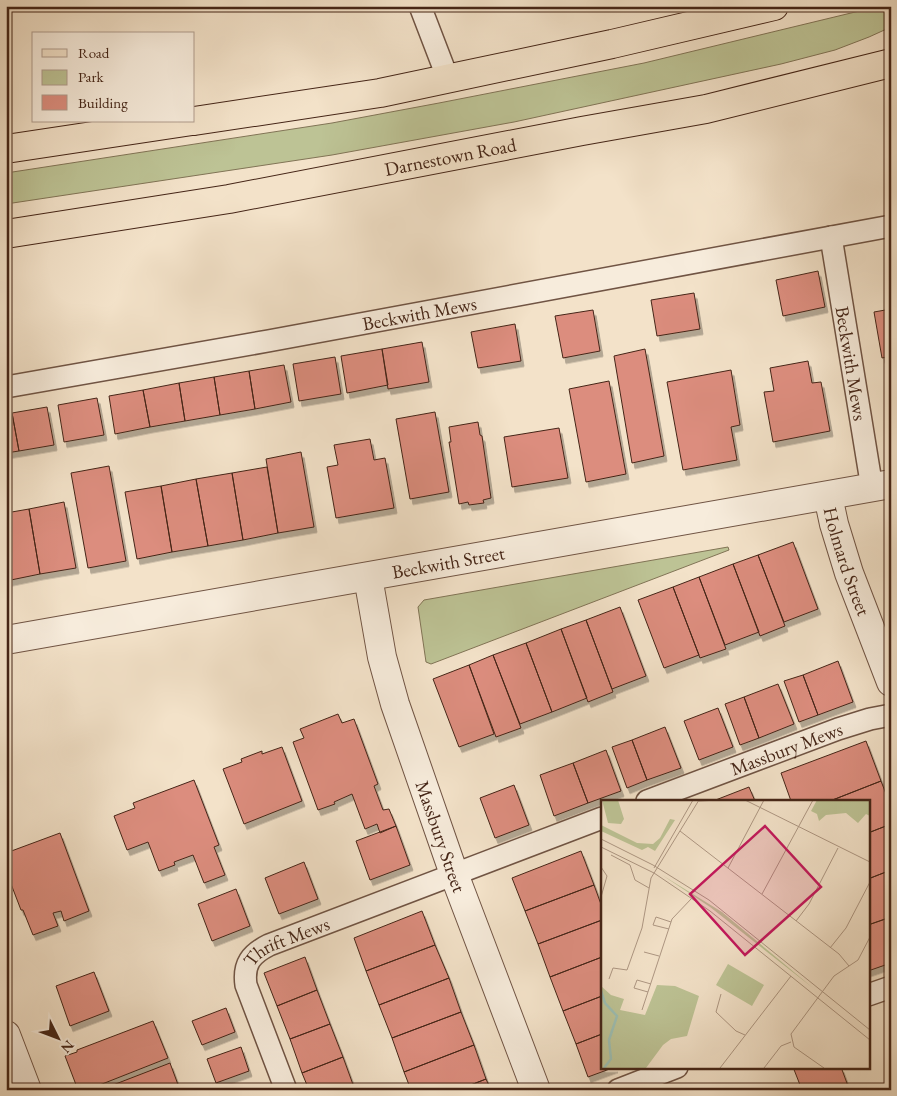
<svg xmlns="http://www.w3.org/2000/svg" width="897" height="1096" font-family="'EB Garamond',serif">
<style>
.green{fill:#bdc395;stroke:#817456}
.building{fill:#dc8d7e;stroke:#452517;filter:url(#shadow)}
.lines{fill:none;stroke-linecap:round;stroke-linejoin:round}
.service-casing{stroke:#705444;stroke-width:24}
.minor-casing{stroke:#705444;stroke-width:30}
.primary-casing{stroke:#452517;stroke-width:30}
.service{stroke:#f7ecdc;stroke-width:21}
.minor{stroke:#f7ecdc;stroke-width:28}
.primary{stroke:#f3e2c9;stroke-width:28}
.labels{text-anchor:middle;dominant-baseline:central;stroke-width:4.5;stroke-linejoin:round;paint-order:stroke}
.street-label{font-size:19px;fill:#452517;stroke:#f7ecdc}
.inset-river{fill:none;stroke:#9cbeb2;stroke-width:2.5}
.inset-road{fill:none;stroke:#ad9682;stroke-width:1}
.view{fill:#c2185b;fill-opacity:0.15;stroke:#c2185b;stroke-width:2.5}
.inset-edge{fill:none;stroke:#452517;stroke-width:2.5}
</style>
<defs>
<filter id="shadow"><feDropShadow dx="3" dy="5.5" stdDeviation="0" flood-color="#0004"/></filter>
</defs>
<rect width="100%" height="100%" fill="#f3e2c9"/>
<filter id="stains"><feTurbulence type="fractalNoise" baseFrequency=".004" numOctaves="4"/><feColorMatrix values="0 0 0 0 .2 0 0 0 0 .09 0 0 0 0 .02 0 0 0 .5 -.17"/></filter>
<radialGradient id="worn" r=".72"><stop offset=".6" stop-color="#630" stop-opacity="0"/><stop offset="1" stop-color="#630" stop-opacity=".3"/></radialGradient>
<path class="green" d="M 880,6 L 891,6 L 891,27 L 869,37 L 835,50 L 781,64 L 514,122 L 332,155 L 6,204 L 6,173 L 332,123 L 439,103 L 644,63 Z
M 728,547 L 729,550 L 431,664 L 426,662 L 418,607 L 424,600 Z"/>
<path class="building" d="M 818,271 L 825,307 L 783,316 L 776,280 Z
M 694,293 L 700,329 L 657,336 L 651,300 Z
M 891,309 L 891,356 L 882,358 L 874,312 Z
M 593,310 L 600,351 L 563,358 L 555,316 Z
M 515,324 L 521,361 L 478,368 L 471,332 Z
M 422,342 L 429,382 L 388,389 L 382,349 Z
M 382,349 L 388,385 L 347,393 L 341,356 Z
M 645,349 L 664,456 L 632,463 L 614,356 Z
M 335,357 L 341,394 L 299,401 L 293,364 Z
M 808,361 L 812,383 L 821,382 L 830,431 L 773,442 L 764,392 L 774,391 L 770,368 Z
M 284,365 L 291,402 L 255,409 L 249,371 Z
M 731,370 L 740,425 L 731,427 L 737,460 L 683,470 L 667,382 Z
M 249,371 L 255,409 L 220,415 L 214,377 Z
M 214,377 L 220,415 L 185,421 L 179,383 Z
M 609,381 L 626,474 L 586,482 L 569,389 Z
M 179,383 L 185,421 L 150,427 L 143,390 Z
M 143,390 L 150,427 L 115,434 L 109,396 Z
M 97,398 L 104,435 L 64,442 L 58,405 Z
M 47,407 L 54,445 L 19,451 L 12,413 Z
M 435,412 L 449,492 L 410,499 L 396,419 Z
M 12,413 L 19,451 L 6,453 L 6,414 Z
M 478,422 L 480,435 L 482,436 L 491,498 L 483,500 L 484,503 L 469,505 L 468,502 L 459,504 L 449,442 L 451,442 L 449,427 Z
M 559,428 L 568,478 L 512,487 L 504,437 Z
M 370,439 L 374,460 L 385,458 L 394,508 L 336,518 L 327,467 L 338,465 L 334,445 Z
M 301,452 L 314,527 L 278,533 L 266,459 Z
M 109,466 L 126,561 L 88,568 L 71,473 Z
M 267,467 L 278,533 L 243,540 L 232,473 Z
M 232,473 L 243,540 L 208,546 L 196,479 Z
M 196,479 L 208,546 L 172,552 L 161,486 Z
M 161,486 L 172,552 L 137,559 L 125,492 Z
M 64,502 L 76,568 L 40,574 L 29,509 Z
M 29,509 L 40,574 L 6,581 L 6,513 Z
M 793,542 L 818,609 L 784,622 L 758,555 Z
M 758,555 L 785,626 L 760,636 L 733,564 Z
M 733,564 L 759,632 L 725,645 L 699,577 Z
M 699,577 L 726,649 L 700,658 L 673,587 Z
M 673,587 L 699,655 L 664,668 L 638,600 Z
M 620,607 L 646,676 L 612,689 L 586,620 Z
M 586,620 L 613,692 L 588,702 L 561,629 Z
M 561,629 L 587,698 L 552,712 L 526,643 Z
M 526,643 L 552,712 L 520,724 L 493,655 Z
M 493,655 L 521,728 L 496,737 L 469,665 Z
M 838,661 L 853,702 L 818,715 L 803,675 Z
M 469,665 L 494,734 L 459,747 L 433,679 Z
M 803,675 L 818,715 L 799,722 L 784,681 Z
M 778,684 L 794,724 L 759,738 L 744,697 Z
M 744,697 L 759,738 L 740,745 L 725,704 Z
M 718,708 L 733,747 L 699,760 L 684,721 Z
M 338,714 L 342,723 L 354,719 L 378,784 L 374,786 L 383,810 L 389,809 L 396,826 L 380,833 L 377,824 L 365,829 L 352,794 L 334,802 L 335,804 L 318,810 L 293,742 L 304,738 L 300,729 Z
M 665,727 L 681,768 L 647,780 L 632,740 Z
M 632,740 L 647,780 L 627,788 L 612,747 Z
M 866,741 L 881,781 L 830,801 L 791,801 L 781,773 Z
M 282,747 L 302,801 L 244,824 L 223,769 L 242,762 L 241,759 L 262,751 L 262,754 Z
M 606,750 L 621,791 L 588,803 L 573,763 Z
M 573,763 L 588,803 L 554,816 L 540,775 Z
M 194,780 L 219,845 L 214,847 L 225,875 L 204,883 L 193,855 L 174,862 L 175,865 L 159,871 L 148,842 L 127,850 L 114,816 L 135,808 L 133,803 Z
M 881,781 L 891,807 L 891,824 L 868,833 L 868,801 L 830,801 Z
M 514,785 L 529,825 L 495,838 L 480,798 Z
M 749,787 L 755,801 L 713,801 Z
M 891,824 L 891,870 L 868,879 L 868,833 Z
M 396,826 L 410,865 L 370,880 L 356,841 Z
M 60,833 L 89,911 L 64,921 L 61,911 L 53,913 L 58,926 L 33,935 L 23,910 L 21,910 L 6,871 L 6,853 Z
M 581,851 L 594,885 L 525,911 L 512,878 Z
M 304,862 L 318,899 L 279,914 L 265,878 Z
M 891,870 L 891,917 L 868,925 L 868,879 Z
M 594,885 L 602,907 L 602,920 L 538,944 L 525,911 Z
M 236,889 L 250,926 L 212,941 L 198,904 Z
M 422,911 L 435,945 L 366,971 L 354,938 Z
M 891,917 L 891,963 L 868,971 L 868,925 Z
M 602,920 L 602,957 L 550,977 L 538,944 Z
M 435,945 L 449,978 L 379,1005 L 366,971 Z
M 305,957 L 317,990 L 277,1006 L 264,973 Z
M 602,957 L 602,996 L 563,1011 L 550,977 Z
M 94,972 L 109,1011 L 70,1026 L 56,986 Z
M 449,978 L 461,1012 L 392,1038 L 379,1005 Z
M 317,990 L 330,1024 L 290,1039 L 277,1006 Z
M 602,996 L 602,1034 L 576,1044 L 563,1011 Z
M 226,1008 L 235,1032 L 202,1045 L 192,1021 Z
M 461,1012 L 474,1045 L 404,1072 L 392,1038 Z
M 153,1021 L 168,1058 L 92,1088 L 91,1086 L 82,1090 L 78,1090 L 65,1056 L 77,1052 L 77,1050 Z
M 330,1024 L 343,1057 L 302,1073 L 290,1039 Z
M 602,1034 L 602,1067 L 615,1067 L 588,1077 L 576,1044 Z
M 474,1045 L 486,1079 L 458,1090 L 411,1090 L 404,1072 Z
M 241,1047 L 249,1071 L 216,1083 L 207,1059 Z
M 343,1057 L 355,1090 L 309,1090 L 302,1073 Z
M 170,1063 L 180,1090 L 100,1090 Z
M 793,1067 L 841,1067 L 848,1086 L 836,1090 L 802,1090 Z
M 486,1079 L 491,1090 L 458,1090 Z"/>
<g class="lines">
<defs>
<g id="service">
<path d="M 420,6 L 448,79"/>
<path id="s1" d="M 831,237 L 872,488"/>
<path id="s2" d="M 6,387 L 268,341 L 891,226"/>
<path id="s3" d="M 647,801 L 838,729 L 870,719 L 891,715"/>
<path d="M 868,995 L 891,987"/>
<path id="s4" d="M 286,1090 L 246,985 C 243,964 251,954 269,945 L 602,818"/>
<path d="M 618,1090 L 677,1067"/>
</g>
<g id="minor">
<path id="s5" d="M 828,496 L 834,524 L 849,573 L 891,682"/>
<path id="s6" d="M 368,577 L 382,657 L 395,704 L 454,874 L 536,1090"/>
<path id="s7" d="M 6,640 L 891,484"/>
<path d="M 6,1035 L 27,1090"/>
</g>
<g id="primary">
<path d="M 194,121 L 380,93 L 612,44 L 774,6"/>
<path d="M 6,149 L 192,121"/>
<path id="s8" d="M 6,234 L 229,199 L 582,131 L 706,109 L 891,63"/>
</g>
</defs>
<use href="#service" class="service-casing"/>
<use href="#minor" class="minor-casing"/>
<use href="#primary" class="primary-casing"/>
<use href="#service" class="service"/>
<use href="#minor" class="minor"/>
<use href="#primary" class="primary"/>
</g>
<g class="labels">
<g class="street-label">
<text stroke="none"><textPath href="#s8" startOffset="451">Darnestown Road</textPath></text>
<text stroke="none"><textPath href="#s2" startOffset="420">Beckwith Mews</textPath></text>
<text stroke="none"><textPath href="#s1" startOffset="128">Beckwith Mews</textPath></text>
<text stroke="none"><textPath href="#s5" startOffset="68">Holmard Street</textPath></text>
<text stroke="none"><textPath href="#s7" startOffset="449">Beckwith Street</textPath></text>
<text stroke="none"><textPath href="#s3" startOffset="149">Massbury Mews</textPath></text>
<text stroke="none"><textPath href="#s6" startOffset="270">Massbury Street</textPath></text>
<text stroke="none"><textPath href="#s4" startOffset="180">Thrift Mews</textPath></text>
</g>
</g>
<g transform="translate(601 800)">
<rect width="269" height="269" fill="#f3e2c9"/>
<path d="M 1,0 L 17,0 L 23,19 L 20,24 L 7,23 ZM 216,0 L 269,0 L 269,16 L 265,14 L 257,23 L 245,13 L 225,15 L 218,21 L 216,14 L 210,11 ZM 69,19 L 74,20 L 54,51 L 47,47 L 41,50 L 0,31 L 0,25 L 36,43 L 52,44 L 59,38 ZM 61,75 L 121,112 L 212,188 L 109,107 ZM 127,164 L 163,185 L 151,206 L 115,185 ZM 56,185 L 74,186 L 98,196 L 86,236 L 70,239 L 62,245 L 45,268 L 0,268 L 0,186 L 10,195 L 23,199 L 19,210 L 44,215 Z" fill="#bdc395"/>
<path class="inset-river" d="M 0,191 L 4,203 L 16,216 L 8,240 L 10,259 L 3,268"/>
<path class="inset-road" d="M 144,0 L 269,62M 98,1 L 118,0M 79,31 L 238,154 L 248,166M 0,39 L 52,65 L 108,100 L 269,230M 0,47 L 53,73 L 109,111 L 269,240M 10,55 L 29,65 L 34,80 L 48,88M 0,67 L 6,76 L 0,97M 53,68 L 92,0M 127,68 L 163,0M 161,94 L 212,0M 195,121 L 208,104 L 237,48M 68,129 L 52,125 L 55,117 L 70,122M 229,148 L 245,128 L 269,82M 43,152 L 58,156M 8,179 L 12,168 L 26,170 L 41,128 L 50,78 L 98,0M 47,192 L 33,188 L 36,180 L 50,184M 120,194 L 115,212 L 135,231 L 144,235M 41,210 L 71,119 L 91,98M 119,268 L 190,176M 163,268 L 180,246 L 190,242M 223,268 L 193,247 L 190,234 L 233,176 L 257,160 L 269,137"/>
<path class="view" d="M 164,26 L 220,87 L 144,155 L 89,94 Z"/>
<rect width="269" height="269" class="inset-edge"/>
</g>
<rect width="897" height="1096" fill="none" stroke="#f3e2c9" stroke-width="25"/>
<rect x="8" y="8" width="882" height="1081" fill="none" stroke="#452517" stroke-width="2.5"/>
<rect x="12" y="12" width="872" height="1071" fill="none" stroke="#452517"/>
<rect x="32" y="32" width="162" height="90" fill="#f7ecdc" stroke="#b09c8d"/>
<rect x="42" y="49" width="25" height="8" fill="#f3e2c9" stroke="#b09c8d"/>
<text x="78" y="58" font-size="15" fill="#452517">Road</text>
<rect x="42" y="70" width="25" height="15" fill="#bdc395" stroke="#b09c8d"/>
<text x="78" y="82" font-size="15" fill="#452517">Park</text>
<rect x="42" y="95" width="25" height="15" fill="#dc8d7e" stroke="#b09c8d"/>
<text x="78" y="108" font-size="15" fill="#452517">Building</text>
<g transform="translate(58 1038) rotate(132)" stroke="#f7ecdc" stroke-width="4" paint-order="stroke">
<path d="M0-4L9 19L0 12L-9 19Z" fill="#452517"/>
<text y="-8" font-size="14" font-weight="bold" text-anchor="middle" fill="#452517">N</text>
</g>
<rect width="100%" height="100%" filter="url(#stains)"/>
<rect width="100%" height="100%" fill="url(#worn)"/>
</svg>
